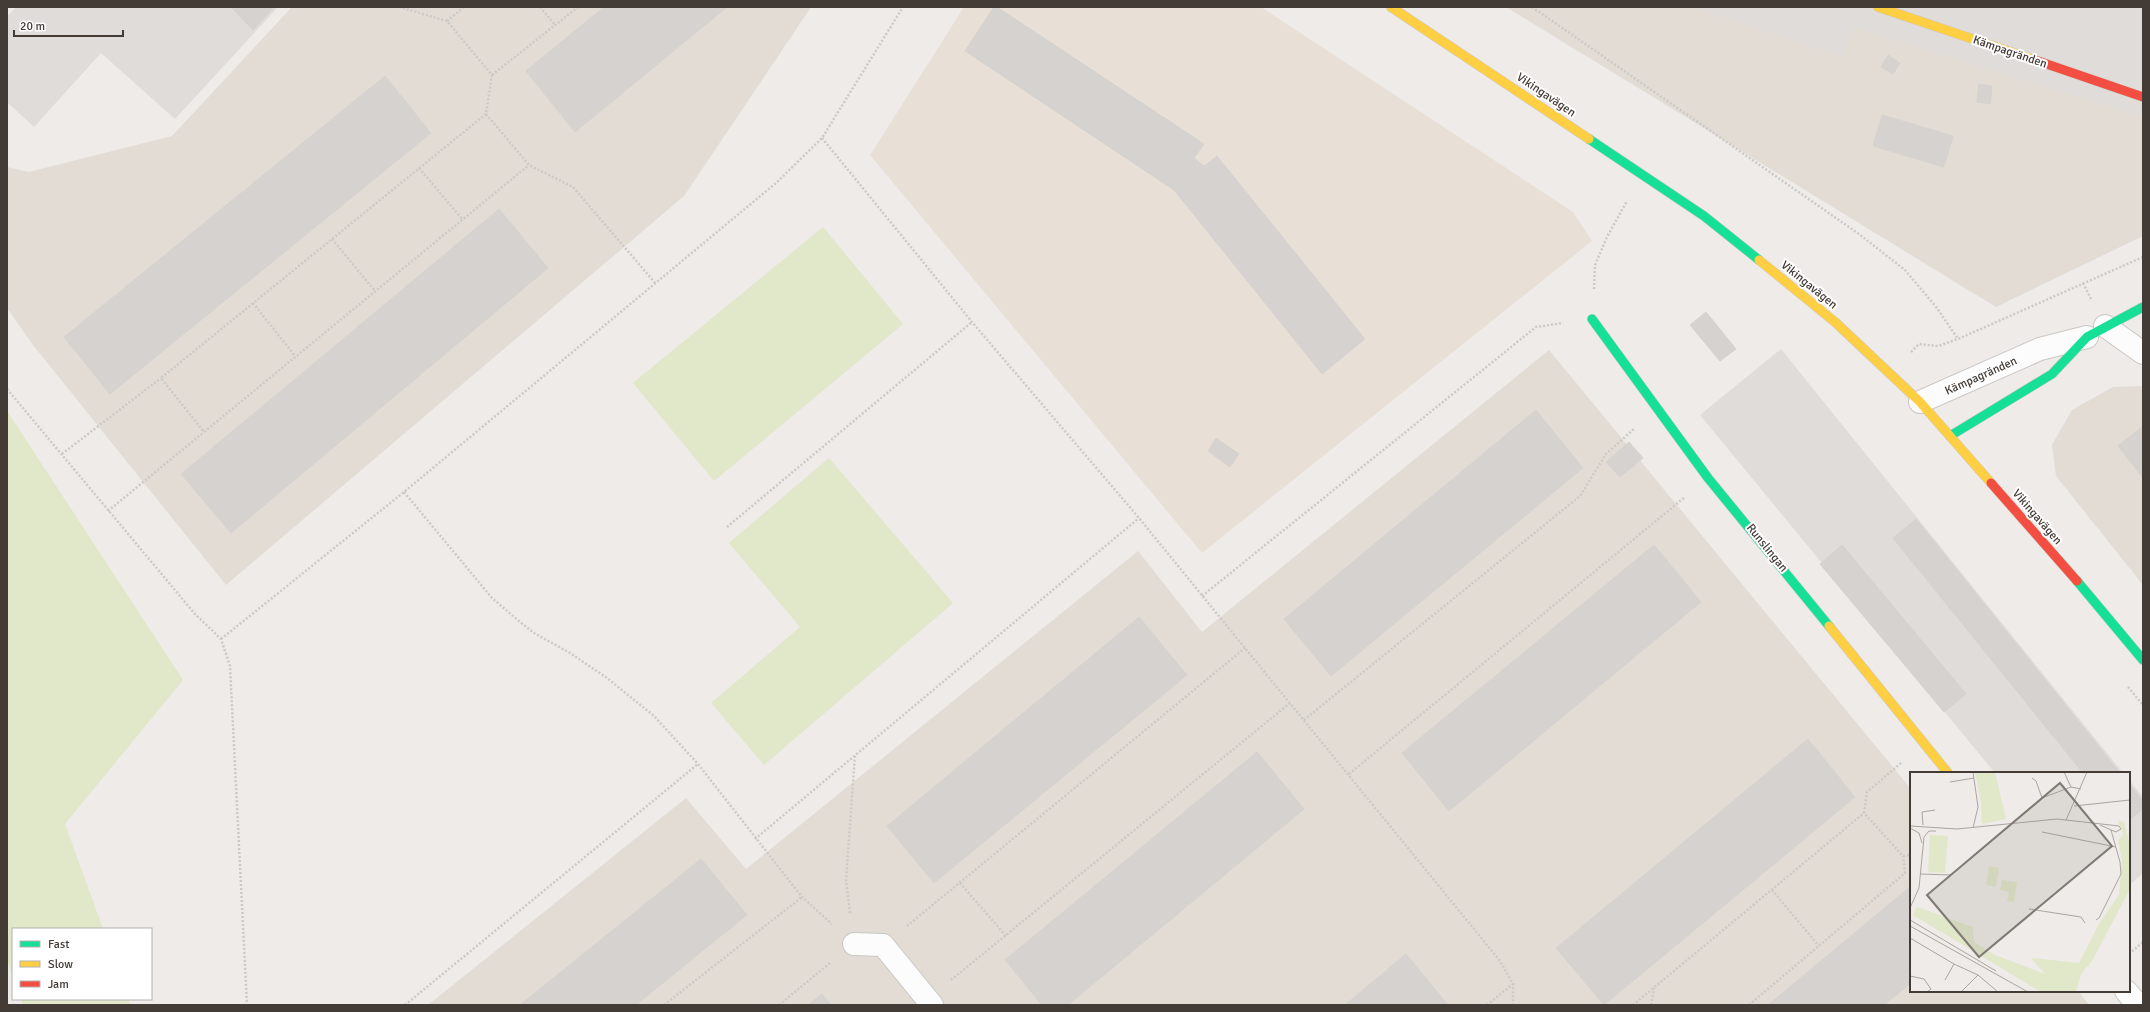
<svg xmlns="http://www.w3.org/2000/svg" width="2150" height="1012" font-family="Signika,sans-serif">
<style>
.residential{fill:#e2dcd5}
.education{fill:#e8e0d7}
.green{fill:#e1e7c9}
.parking{fill:#dfdcd9}
.building{fill:#d6d2cf;stroke:#d6d2ce}
.lines{fill:none;stroke-linecap:round;stroke-linejoin:round}
.lane-casing{stroke:#cac7c4;stroke-width:24}
.street-casing{stroke:#cac7c4;stroke-width:24}
.fast-casing{stroke:#cec8c0;stroke-width:10}
.slow-casing{stroke:#cec8c0;stroke-width:10}
.jam-casing{stroke:#cec8c0;stroke-width:10}
.path{stroke:#cccac7;stroke-width:2.5;stroke-dasharray:2 2;stroke-linecap:butt}
.lane{stroke:#fcfcfc;stroke-width:22}
.street{stroke:#fcfcfc;stroke-width:22}
.fast{stroke:#16e098;stroke-width:9}
.slow{stroke:#ffcf43;stroke-width:9}
.jam{stroke:#f24e42;stroke-width:9}
.labels{text-anchor:middle;dominant-baseline:central;stroke-width:4;stroke-linejoin:round;paint-order:stroke}
.street-label{font-size:12px;fill:#433b35;stroke:#fff}
.inset-road{fill:none;stroke:#aaa5a0;stroke-width:1}
.view{fill:#7f7974;fill-opacity:0.15;stroke:#7f7974;stroke-width:2}
.inset-edge{fill:none;stroke:#433b35;stroke-width:2}
</style>
<rect width="100%" height="100%" fill="#eeebe8"/>
<path class="residential" d="M 292,7 L 811,7 L 684,196 L 226,585 L 33,345 L 7,308 L 7,167 L 29,172 L 172,136 Z
M 1506,7 L 2143,7 L 2143,236 L 1996,307 Z
M 1549,350 L 1911,789 L 1911,991 L 2078,991 L 2089,1005 L 428,1005 L 686,798 L 746,869 L 1138,551 L 1202,632 Z
M 2143,386 L 2143,585 L 2056,476 L 2052,445 L 2072,410 L 2113,387 Z"/>
<path class="education" d="M 964,7 L 1261,7 L 1573,212 L 1592,241 L 1202,553 L 870,155 Z"/>
<path class="green" d="M 823,227 L 903,324 L 714,481 L 633,383 Z
M 7,411 L 183,680 L 65,824 L 103,929 L 13,929 L 13,977 L 7,959 Z
M 829,458 L 953,603 L 764,765 L 711,703 L 800,627 L 729,543 Z
M 21,999 L 128,999 L 130,1005 L 23,1005 Z"/>
<path class="parking" d="M 16,7 L 278,7 L 175,119 L 101,53 L 34,127 L 7,102 L 7,17 Z
M 1694,7 L 2143,7 L 2143,117 L 1853,27 L 1843,57 Z
M 1781,349 L 2123,773 L 1995,773 L 1700,415 Z
M 2129,780 L 2143,797 L 2143,873 L 2129,885 Z"/>
<path class="building" d="M 231,7 L 274,7 L 253,30 Z
M 604,7 L 727,7 L 575,132 L 526,71 Z
M 994,7 L 997,7 L 1204,144 L 1194,158 L 1204,166 L 1174,190 L 965,51 Z
M 1888,55 L 1900,63 L 1893,74 L 1881,67 Z
M 385,76 L 431,133 L 110,394 L 64,337 Z
M 1979,84 L 1992,86 L 1990,104 L 1977,102 Z
M 1882,115 L 1953,136 L 1944,167 L 1873,146 Z
M 1217,156 L 1365,339 L 1322,374 L 1174,190 Z
M 499,209 L 548,268 L 231,533 L 181,474 Z
M 1706,312 L 1736,349 L 1720,361 L 1690,325 Z
M 1536,410 L 1583,468 L 1331,676 L 1284,619 Z
M 2143,426 L 2143,478 L 2118,446 Z
M 1216,438 L 1239,454 L 1230,467 L 1208,451 Z
M 1629,442 L 1643,458 L 1620,477 L 1606,462 Z
M 1916,519 L 2120,773 L 2083,773 L 1893,538 Z
M 1654,545 L 1701,602 L 1449,811 L 1402,753 Z
M 1842,545 L 1966,694 L 1944,712 L 1820,564 Z
M 1139,617 L 1187,675 L 934,883 L 887,826 Z
M 1808,739 L 1855,797 L 1604,1005 L 1556,948 Z
M 1257,752 L 1304,809 L 1068,1005 L 1042,1005 L 1005,960 Z
M 2129,784 L 2143,801 L 2143,809 L 2129,820 Z
M 701,859 L 747,915 L 707,947 L 636,1005 L 520,1005 Z
M 1911,886 L 1911,983 L 1884,1005 L 1768,1005 Z
M 1406,954 L 1448,1005 L 1345,1005 Z
M 822,994 L 831,1005 L 808,1005 Z"/>
<g class="lines">
<defs>
<path id="lane" d="M 854,944 L 883,945 L 932,1005"/>
<path id="street" d="M 2105,326 L 2143,353
M 1920,402 L 2040,349 L 2087,337
M 2126,991 L 2138,1005"/>
<path id="fast" d="M 1589,139 L 1704,216 L 1759,260
M 1592,319 L 1708,478 L 1829,626
M 1950,436 L 2052,374 L 2087,337 L 2143,307
M 2077,581 L 2143,660"/>
<path id="slow" d="M 1391,7 L 1589,139
M 1878,7 L 2035,60
M 1759,260 L 1835,322 L 1920,402 L 1991,483
M 1829,626 L 1948,773"/>
<path id="jam" d="M 2035,60 L 2143,97
M 1991,483 L 2077,581"/>
</defs>
<use href="#lane" class="lane-casing"/>
<use href="#street" class="street-casing"/>
<use href="#fast" class="fast-casing"/>
<use href="#slow" class="slow-casing"/>
<use href="#jam" class="jam-casing"/>
<path class="path" d="M 399,7 L 447,21 L 492,75 L 486,114 L 529,165 L 573,187 L 656,284
M 540,7 L 555,25
M 1532,7 L 1859,234 L 1905,270 L 1937,308 L 1958,339 L 2143,257
M 447,21 L 464,7
M 492,75 L 578,7
M 486,114 L 161,378 L 204,432 L 529,165
M 822,138 L 972,322 L 1139,518 L 1500,961 L 1513,984 L 1513,1005
M 419,168 L 463,220
M 332,239 L 375,291
M 2083,283 L 2092,301
M 1594,289 L 1595,265 L 1607,237 L 1627,201
M 253,303 L 295,356
M 1911,352 L 1919,344 L 1938,346 L 1958,339
M 7,389 L 195,614 L 221,639 L 230,666 L 247,1005
M 62,454 L 161,378
M 404,492 L 492,598 L 520,622 L 534,633 L 570,653 L 607,678 L 654,716 L 698,764 L 802,897 L 832,924
M 108,511 L 204,432
M 727,527 L 972,322
M 1202,596 L 1536,327 L 1563,323
M 221,639 L 404,492 L 776,183 L 822,138 L 903,7
M 2128,687 L 2143,705
M 1304,720 L 1580,496 L 1606,454 L 1635,428
M 1901,763 L 1867,792 L 1864,813 L 1903,856 L 1911,855
M 1349,774 L 1685,497
M 755,839 L 1139,518
M 960,883 L 1006,936
M 1772,890 L 1819,946
M 850,913 L 846,880 L 855,755
M 907,926 L 1245,648
M 2129,954 L 2143,942
M 951,980 L 1290,703
M 405,1005 L 698,764
M 664,1005 L 802,897
M 779,1005 L 830,963
M 1487,1005 L 1513,984
M 1633,1005 L 1864,813
M 1651,1005 L 1654,988
M 1749,1005 L 1905,873 L 1903,856"/>
<use href="#lane" class="lane"/>
<use href="#street" class="street"/>
<use href="#fast" class="fast"/>
<use href="#slow" class="slow"/>
<use href="#jam" class="jam"/>
</g>
<g class="labels">
<g class="street-label">
<text transform="translate(2010 52) rotate(19)">Kämpagränden</text>
<text transform="translate(1546 95) rotate(34)">Vikingavägen</text>
<text transform="translate(1809 285) rotate(39)">Vikingavägen</text>
<text transform="translate(1981 376) rotate(-24)">Kämpagränden</text>
<text transform="translate(2037 517) rotate(49)">Vikingavägen</text>
<text transform="translate(1767 548) rotate(51)">Runslingan</text>
</g>
</g>
<g transform="translate(1910 772)">
<rect width="220" height="220" fill="#eeebe8"/>
<path d="M 65,0 L 85,0 L 96,47 L 72,52 L 71,31 ZM 208,49 L 214,50 L 220,73 L 220,117 L 182,189 L 171,202 L 166,220 L 131,220 L 3,143 L 7,135 L 63,155 L 64,170 L 85,183 L 135,202 L 121,186 L 169,191 L 190,150 L 209,123 L 212,87 L 208,69 L 213,62 ZM 20,63 L 38,64 L 35,101 L 18,100 ZM 79,94 L 89,96 L 86,115 L 76,113 ZM 92,108 L 107,110 L 104,130 L 97,129 L 99,120 L 90,118 Z" fill="#e1e7c9"/>
<path class="inset-road" d="M 63,0 L 68,35 L 63,56M 154,0 L 161,15 L 171,17M 122,6 L 126,9 L 132,26 L 161,15M 40,10 L 64,6M 164,34 L 220,28M 156,48 L 177,0M 13,53 L 12,40 L 25,38M 0,54 L 47,57 L 147,47 L 209,54 L 211,57 L 206,60 L 190,53M 0,56 L 9,61 L 12,71M 132,60 L 206,75M 10,102 L 41,103M 0,136 L 9,116 L 14,65 L 19,59 L 26,59M 119,137 L 171,145 L 175,151M 0,148 L 86,199M 186,148 L 189,146 L 211,102 L 210,90 L 201,58M 0,154 L 118,220M 0,166 L 44,192 L 68,203 L 88,220M 0,204 L 14,207 L 21,217 L 17,220M 35,208 L 44,192M 51,220 L 68,203"/>
<path class="view" d="M 150,11 L 202,74 L 69,185 L 17,123 Z"/>
<rect width="220" height="220" class="inset-edge"/>
</g>
<rect width="2150" height="1012" fill="none" stroke="#433b35" stroke-width="16"/>
<rect x="12" y="928" width="140" height="72" fill="#ffffff" stroke="#b4b1ae"/>
<rect x="20" y="941" width="20" height="6" fill="#16e098" stroke="#b4b1ae"/>
<text x="48" y="948" font-size="12" fill="#433b35">Fast</text>
<rect x="20" y="961" width="20" height="6" fill="#ffcf43" stroke="#b4b1ae"/>
<text x="48" y="968" font-size="12" fill="#433b35">Slow</text>
<rect x="20" y="981" width="20" height="6" fill="#f24e42" stroke="#b4b1ae"/>
<text x="48" y="988" font-size="12" fill="#433b35">Jam</text>
<path d="M14 30v6h109v-6" fill="none" stroke="#433b35" stroke-width="2"/>
<text x="20" y="30" font-size="12" fill="#433b35" stroke="#ffffff" stroke-width="3" paint-order="stroke">20 m</text>
</svg>
